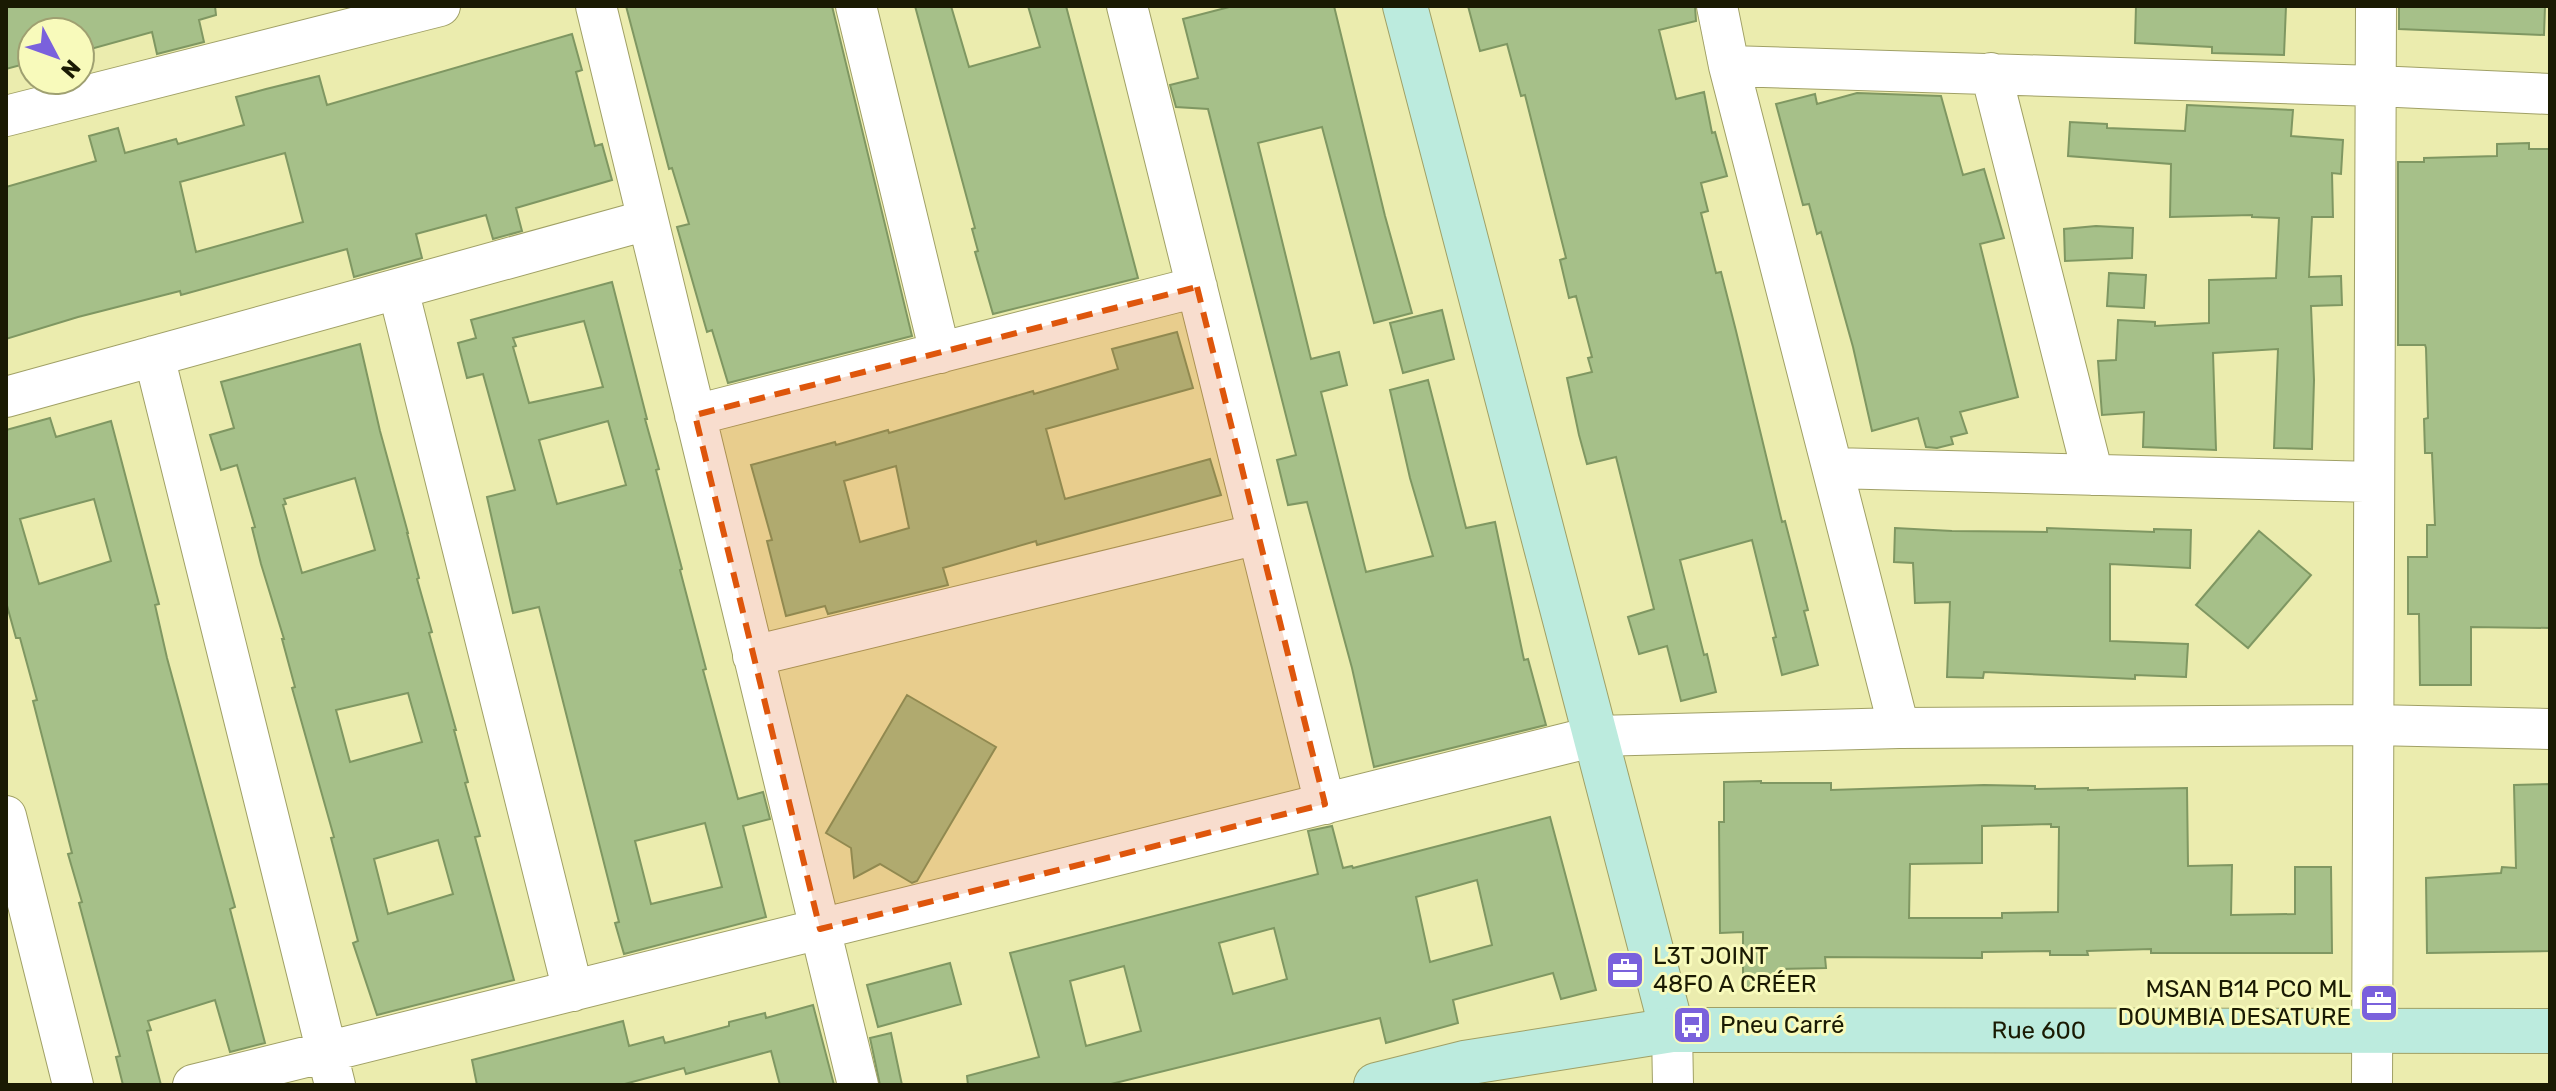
<svg xmlns="http://www.w3.org/2000/svg" width="2556" height="1091" font-family="Rubik,sans-serif">
<style>
.building{fill:#a6c089;stroke:#7f9762;stroke-width:2;fill-rule:evenodd}
.lines{fill:none;stroke-linecap:round;stroke-linejoin:round}
.street-casing{stroke:#a0a065;stroke-width:42}
.secondary-casing{stroke:#a0a065;stroke-width:46}
.street{stroke:#fff;stroke-width:40}
.secondary{stroke:#bcebde;stroke-width:44}
.marked{fill:#de560c;fill-opacity:0.2;stroke:#de560c;stroke-width:6;stroke-dasharray:16 10;stroke-linejoin:round}
.labels{text-anchor:middle;dominant-baseline:central;stroke-width:6;stroke-linejoin:round;paint-order:stroke}
.poi-label{font-size:24px;fill:#1a1a03;stroke:#f8fabb;text-anchor:start}
.street-label{font-size:24px;fill:#1a1a03;stroke:#f8fabb}
</style>
<rect width="100%" height="100%" fill="#ebecae"/>
<path class="building" d="M 6,6 L 215,6 L 216,15 L 199,20 L 204,42 L 157,54 L 152,32 L 80,52 L 80,32 L 32,32 L 32,62 L 6,69 Z
M 626,6 L 832,6 L 912,336 L 728,383 L 712,330 L 707,332 L 677,227 L 689,224 L 672,168 L 669,169 Z
M 915,6 L 951,6 L 969,67 L 1040,47 L 1028,6 L 1066,6 L 1138,278 L 993,314 L 975,252 L 978,251 L 972,229 L 975,228 Z
M 1233,6 L 1334,6 L 1385,216 L 1412,313 L 1374,323 L 1322,127 L 1258,143 L 1311,359 L 1339,352 L 1347,385 L 1321,392 L 1366,572 L 1433,556 L 1410,478 L 1390,390 L 1428,380 L 1466,528 L 1495,522 L 1524,660 L 1528,659 L 1546,725 L 1374,767 L 1352,668 L 1307,502 L 1288,505 L 1277,460 L 1296,455 L 1208,109 L 1176,107 L 1170,85 L 1198,78 L 1183,19 Z
M 1468,6 L 1695,6 L 1696,21 L 1659,30 L 1676,99 L 1704,92 L 1712,133 L 1715,132 L 1727,176 L 1701,183 L 1708,211 L 1701,213 L 1716,273 L 1721,272 L 1736,331 L 1782,522 L 1785,521 L 1808,610 L 1804,611 L 1818,665 L 1782,675 L 1773,638 L 1776,637 L 1752,540 L 1680,560 L 1704,655 L 1707,654 L 1716,692 L 1681,701 L 1667,646 L 1639,654 L 1628,617 L 1654,609 L 1616,457 L 1587,464 L 1579,435 L 1567,378 L 1592,372 L 1588,358 L 1592,357 L 1576,296 L 1569,298 L 1560,260 L 1566,258 L 1525,95 L 1521,96 L 1507,44 L 1480,51 Z
M 2136,6 L 2286,6 L 2284,55 L 2212,53 L 2212,47 L 2135,43 Z
M 2399,6 L 2545,6 L 2544,35 L 2399,29 Z
M 572,34 L 582,70 L 576,72 L 595,146 L 602,144 L 612,180 L 516,208 L 522,231 L 493,239 L 486,215 L 416,234 L 422,258 L 354,277 L 347,249 L 181,295 L 180,291 L 78,317 L 6,339 L 6,187 L 96,161 L 89,136 L 118,128 L 125,153 L 176,139 L 178,144 L 244,125 L 236,97 L 266,89 L 319,76 L 327,105 ZM 285,153 L 303,222 L 196,252 L 180,182 Z
M 1857,93 L 1941,96 L 1963,175 L 1984,169 L 2004,238 L 1980,244 L 2018,397 L 1960,412 L 1967,433 L 1951,437 L 1953,444 L 1937,448 L 1926,447 L 1918,418 L 1872,431 L 1853,347 L 1821,232 L 1817,234 L 1809,204 L 1803,205 L 1776,104 L 1815,94 L 1817,104 Z
M 2187,105 L 2293,110 L 2291,136 L 2343,140 L 2341,174 L 2332,173 L 2333,217 L 2312,217 L 2309,277 L 2341,276 L 2342,305 L 2311,306 L 2314,380 L 2312,449 L 2274,448 L 2278,349 L 2213,353 L 2216,450 L 2143,447 L 2144,412 L 2102,415 L 2098,361 L 2116,360 L 2118,320 L 2155,322 L 2155,326 L 2209,323 L 2209,280 L 2276,278 L 2279,218 L 2252,217 L 2252,215 L 2170,217 L 2171,164 L 2068,156 L 2070,122 L 2107,124 L 2107,128 L 2185,131 Z
M 2529,143 L 2529,149 L 2550,149 L 2550,628 L 2471,627 L 2471,685 L 2420,685 L 2419,614 L 2408,614 L 2408,557 L 2427,557 L 2427,525 L 2435,525 L 2432,453 L 2425,453 L 2424,419 L 2428,418 L 2426,348 L 2425,345 L 2398,345 L 2398,162 L 2424,162 L 2424,158 L 2497,156 L 2497,144 Z
M 2096,226 L 2133,228 L 2132,258 L 2065,261 L 2064,229 Z
M 2109,273 L 2146,275 L 2144,308 L 2107,306 Z
M 612,282 L 647,419 L 645,419 L 659,469 L 656,470 L 682,569 L 680,570 L 706,669 L 703,670 L 738,799 L 763,792 L 770,819 L 743,826 L 766,917 L 624,954 L 615,923 L 619,922 L 539,607 L 513,613 L 487,497 L 515,490 L 483,374 L 467,378 L 458,343 L 476,338 L 471,320 ZM 584,321 L 603,387 L 529,403 L 513,347 L 516,346 L 513,338 ZM 608,421 L 626,485 L 557,504 L 539,440 ZM 705,823 L 722,887 L 651,904 L 635,841 Z
M 1442,310 L 1454,359 L 1403,373 L 1390,323 Z
M 1177,332 L 1193,388 L 1046,429 L 1065,499 L 1210,459 L 1221,495 L 1037,545 L 1036,541 L 943,568 L 948,585 L 828,614 L 825,606 L 786,616 L 767,541 L 772,540 L 751,465 L 835,442 L 836,445 L 888,430 L 889,433 L 1033,391 L 1034,394 L 1118,369 L 1112,349 ZM 896,466 L 909,528 L 860,542 L 844,481 Z
M 360,344 L 380,431 L 408,533 L 407,533 L 419,578 L 417,579 L 432,632 L 429,633 L 456,730 L 454,730 L 468,782 L 465,783 L 480,836 L 475,837 L 514,980 L 377,1015 L 353,943 L 358,941 L 331,838 L 334,837 L 292,688 L 295,687 L 282,639 L 284,639 L 261,564 L 252,528 L 255,527 L 237,465 L 221,470 L 210,435 L 234,428 L 221,382 ZM 355,478 L 375,550 L 302,573 L 283,505 L 286,504 L 284,499 ZM 408,693 L 422,742 L 350,762 L 336,710 ZM 438,840 L 453,894 L 388,914 L 374,859 Z
M 50,418 L 56,437 L 111,421 L 159,604 L 155,605 L 167,658 L 235,907 L 230,909 L 265,1043 L 230,1052 L 215,1000 L 148,1021 L 151,1030 L 147,1031 L 161,1085 L 123,1085 L 116,1057 L 120,1056 L 79,903 L 82,902 L 68,854 L 72,853 L 33,701 L 37,700 L 20,638 L 16,638 L 6,602 L 6,430 ZM 94,499 L 111,561 L 39,584 L 20,519 Z
M 1895,528 L 1952,531 L 2047,532 L 2047,528 L 2154,532 L 2154,529 L 2191,530 L 2190,568 L 2110,564 L 2110,641 L 2188,644 L 2186,677 L 2135,675 L 2135,679 L 1984,672 L 1983,678 L 1947,677 L 1950,602 L 1915,603 L 1913,563 L 1894,562 Z
M 2259,531 L 2311,575 L 2248,648 L 2196,605 Z
M 907,695 L 996,747 L 917,881 L 912,883 L 880,864 L 854,878 L 851,848 L 826,833 Z
M 1761,781 L 1761,783 L 1831,783 L 1831,790 L 1984,785 L 2035,786 L 2035,789 L 2088,788 L 2088,790 L 2187,788 L 2188,866 L 2232,865 L 2231,915 L 2295,914 L 2295,867 L 2331,867 L 2332,953 L 2151,953 L 2151,949 L 2087,951 L 2088,955 L 2050,955 L 2050,951 L 1982,952 L 1982,958 L 1825,957 L 1826,968 L 1780,969 L 1780,989 L 1743,988 L 1743,932 L 1720,933 L 1719,822 L 1724,822 L 1724,782 ZM 2051,824 L 2051,827 L 2059,827 L 2058,912 L 2002,913 L 2002,918 L 1909,918 L 1910,864 L 1982,863 L 1982,826 Z
M 2550,784 L 2550,951 L 2427,953 L 2426,878 L 2501,873 L 2502,867 L 2516,868 L 2514,785 Z
M 1550,817 L 1596,990 L 1561,999 L 1553,973 L 1453,1000 L 1458,1023 L 1386,1043 L 1380,1018 L 1107,1085 L 968,1085 L 967,1076 L 1039,1057 L 1010,953 L 1318,874 L 1308,831 L 1332,826 L 1343,868 L 1352,866 L 1353,868 ZM 1477,880 L 1492,945 L 1430,962 L 1416,897 ZM 1274,928 L 1287,979 L 1233,994 L 1219,943 ZM 1124,966 L 1141,1031 L 1086,1046 L 1070,981 Z
M 950,963 L 961,1004 L 878,1027 L 867,985 Z
M 813,1005 L 834,1085 L 780,1085 L 771,1051 L 686,1074 L 684,1068 L 621,1085 L 477,1085 L 472,1060 L 623,1021 L 629,1046 L 663,1037 L 665,1043 L 729,1026 L 729,1022 L 765,1013 L 766,1018 Z
M 891,1033 L 902,1085 L 880,1085 L 870,1038 Z"/>
<g class="lines">
<defs>
<path id="street" d="M 596,6 L 858,1085
M 856,6 L 940,353
M 1127,6 L 1325,804
M 1717,6 L 1729,66 L 1899,728
M 1729,66 L 2376,86 L 2550,94
M 1991,73 L 2093,475
M 6,116 L 440,6
M 398,289 L 573,991
M 154,356 L 335,1085
M 6,397 L 647,220
M 695,415 L 1197,287
M 1833,468 L 2374,482
M 753,656 L 1258,534
M 6,816 L 73,1085
M 1672,1030 L 1673,1085
M 193,1085 L 1596,736 L 1899,728 L 2373,725 L 2550,729
M 2372,1085 L 2376,6"/>
<g id="secondary">
<path d="M 1405,6 L 1672,1030"/>
<path id="s1" d="M 1376,1085 L 1464,1063 L 1672,1030 L 2550,1031"/>
</g>
</defs>
<use href="#street" class="street-casing"/>
<use href="#secondary" class="secondary-casing"/>
<use href="#street" class="street"/>
<use href="#secondary" class="secondary"/>
</g>
<path class="marked" d="M 1197,287 L 1325,804 L 820,929 L 695,415 Z"/>
<defs>
<symbol id="office-square" viewBox="-11 -11 22 22"><rect x="-9" y="-9" width="18" height="18" rx="4" fill="#7a61dc" stroke="#f8fabb"/><path d="M-6-3h4V-5.5h4V-3h4V5H-6ZM-1-4.5V-3h2v-1.5ZM-6 0V1H6V0Z" fill="#fff"/></symbol>
<symbol id="bus-square" viewBox="-11 -11 22 22"><rect x="-9" y="-9" width="18" height="18" rx="4" fill="#7a61dc" stroke="#f8fabb"/><path d="M-5-6H5V4H4V6H2V4H-2V6H-4V4H-5ZM-3.5-4V0h7V-4ZM-3.5 1.2v1.5H-2V1.2ZM2 1.2v1.5H3.5V1.2Z" fill="#fff"/></symbol>
</defs>
<g fill-rule="evenodd">
<use href="#office-square" x="1603" y="948" width="44" height="44"/>
<use href="#office-square" x="2357" y="981" width="44" height="44"/>
<use href="#bus-square" x="1670" y="1003" width="44" height="44"/>
</g>
<g class="labels">
<g class="poi-label">
<text x="1653" y="956">L3T JOINT<tspan x="1653" dy="28">48FO A CRÉER</tspan></text>
<text x="2351" y="989" text-anchor="end">MSAN B14 PCO ML<tspan x="2351" dy="28">DOUMBIA DESATURE</tspan></text>
<text x="1720" y="1025">Pneu Carré</text>
</g>
<g class="street-label">
<text stroke="none"><textPath href="#s1" startOffset="668">Rue 600</textPath></text>
</g>
</g>
<rect width="2556" height="1091" fill="none" stroke="#1a1a03" stroke-width="16"/>
<g transform="translate(56 56) rotate(131)"><circle r="38" fill="#f8fabb" stroke="#9fa071" stroke-width="2"/>
<path d="M0-6L14 30L0 20L-14 30Z" fill="#7a61dc"/>
<text y="-12" font-size="22" font-weight="bold" text-anchor="middle" fill="#1a1a03">N</text>
</g>
</svg>
